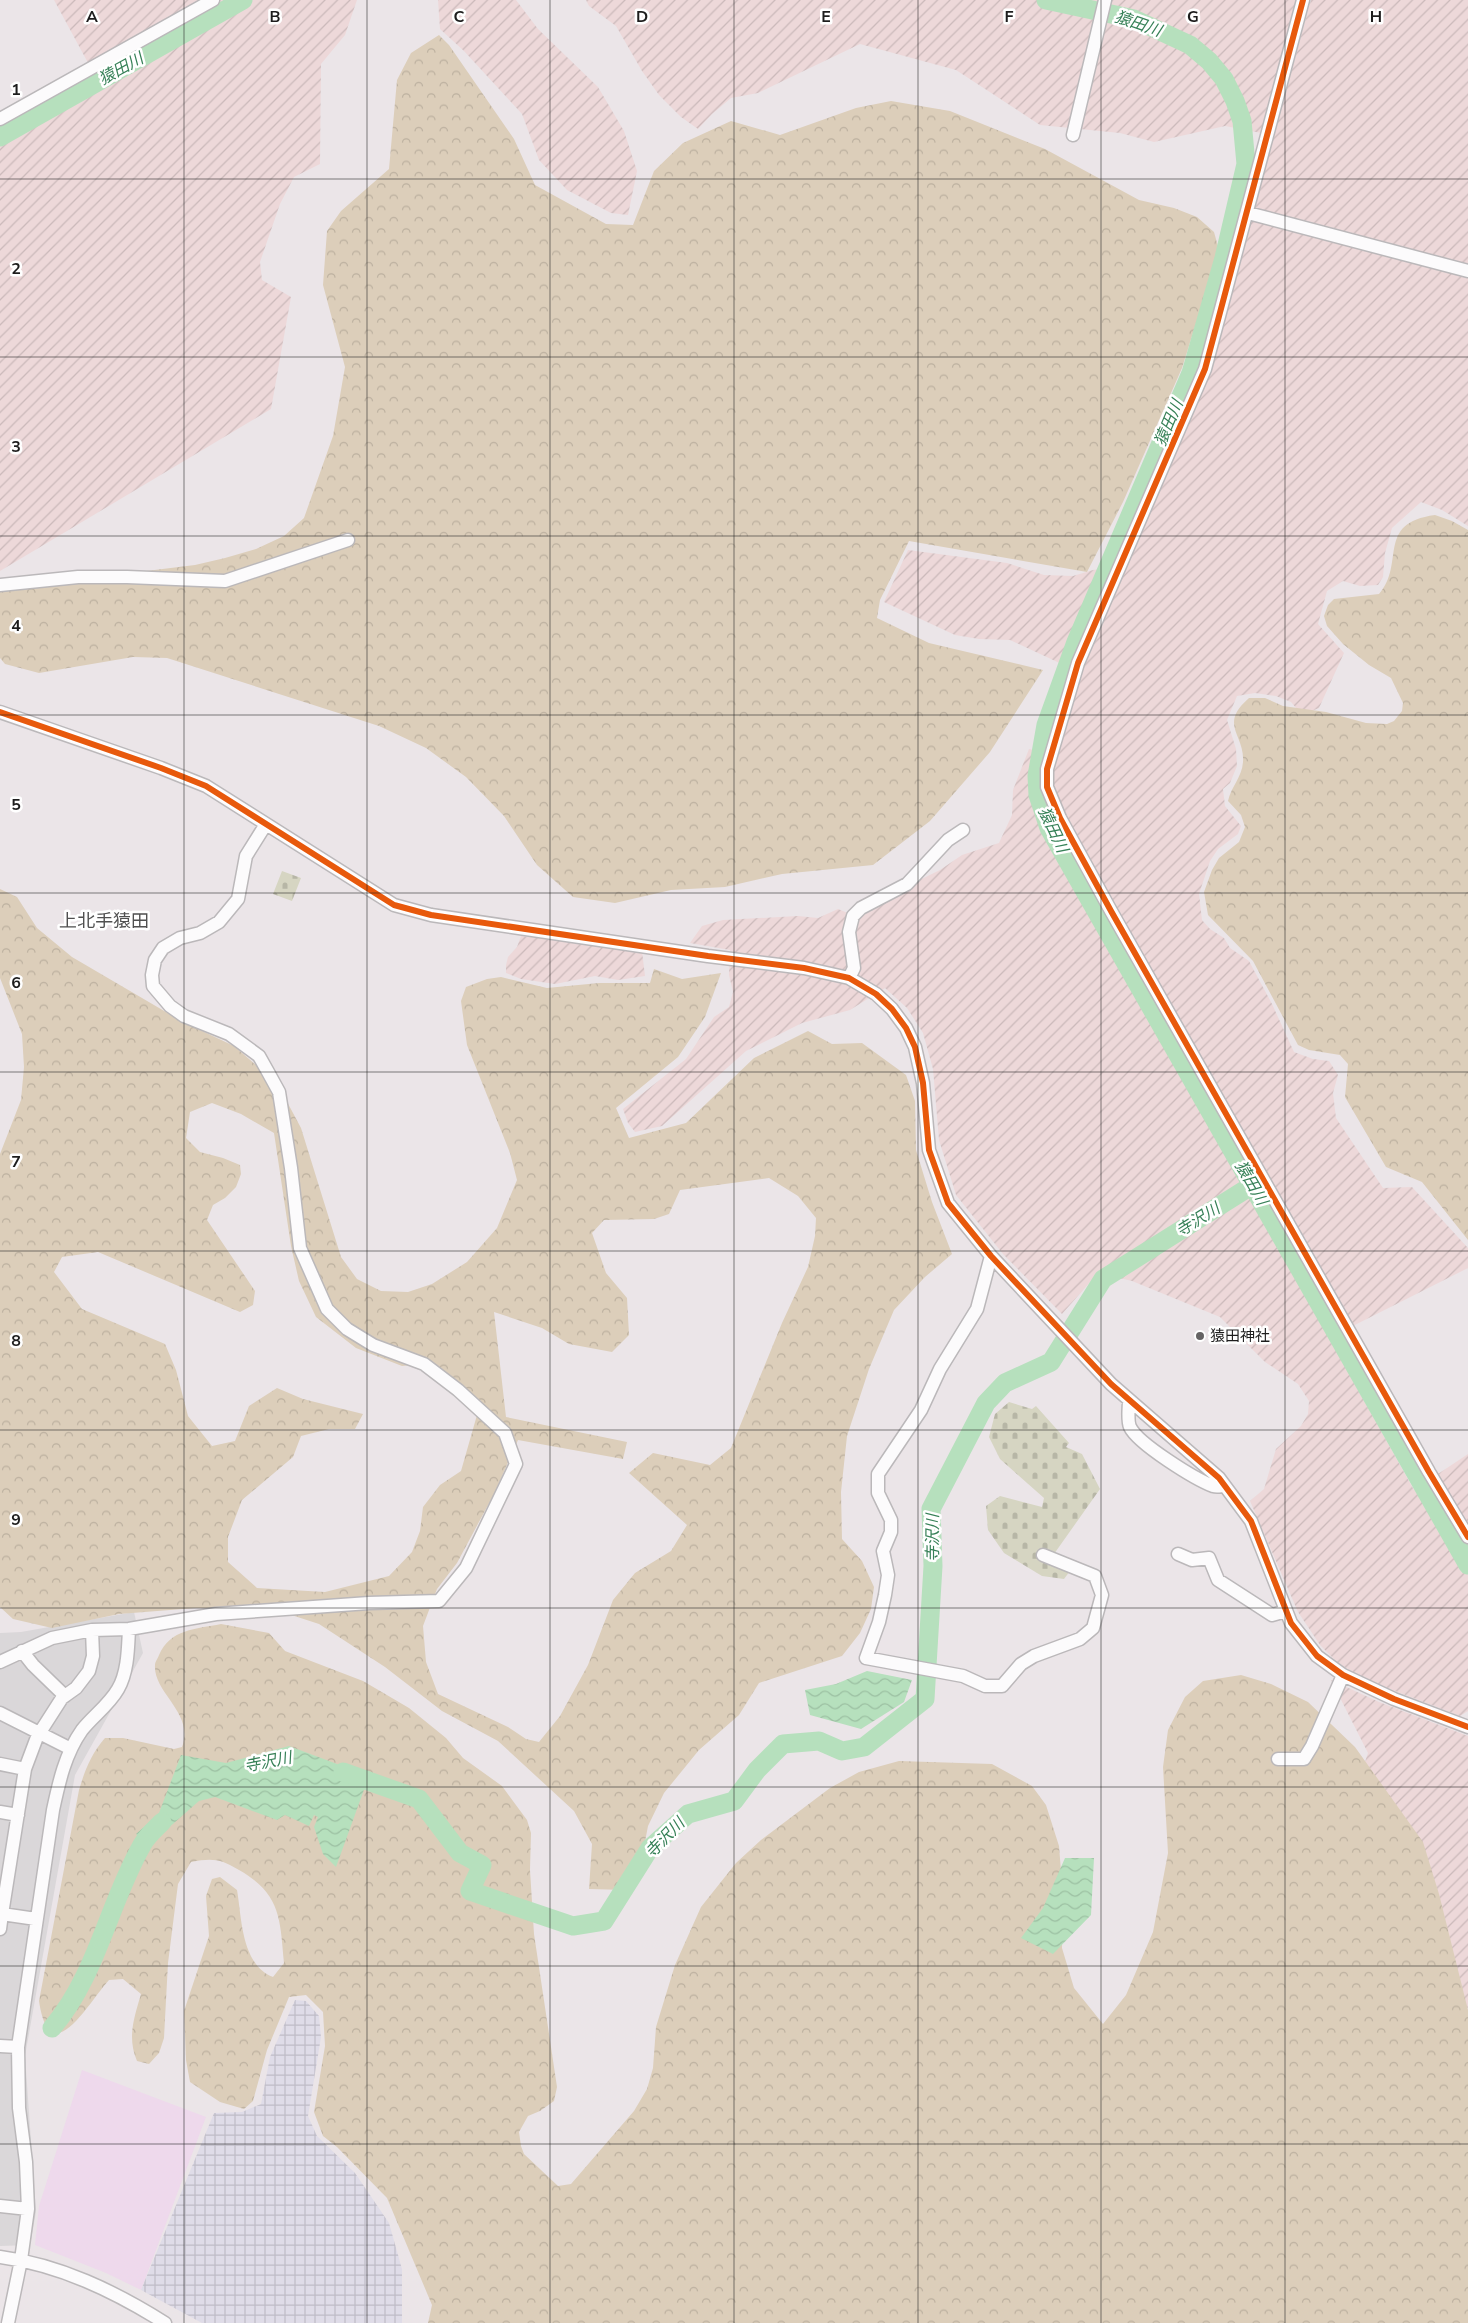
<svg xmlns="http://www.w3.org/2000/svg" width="1468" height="2323" font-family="'Nunito Sans','Noto Sans JP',sans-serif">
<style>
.residential{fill:#dad7d9}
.commercial{fill:#eed9ec}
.industrial{fill:url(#industrial-grid)}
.farmland{fill:url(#farmland-furrows)}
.forest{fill:url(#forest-crowns);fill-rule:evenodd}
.cemetery{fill:url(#cemetery-stones)}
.water{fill:url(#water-waves)}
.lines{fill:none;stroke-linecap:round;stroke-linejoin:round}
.river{stroke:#b6e0bd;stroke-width:19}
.minor-casing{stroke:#bbb8ba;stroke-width:15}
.minor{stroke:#fcfbfc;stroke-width:12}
.cycleway-casing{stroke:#fff;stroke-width:9}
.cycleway{stroke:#e8590c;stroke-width:6}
.grid{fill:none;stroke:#1d1d1d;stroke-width:1;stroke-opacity:0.55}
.poi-dot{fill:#656364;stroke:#fff;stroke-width:2}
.labels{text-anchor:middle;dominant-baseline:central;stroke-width:5;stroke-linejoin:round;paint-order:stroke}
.poi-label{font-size:15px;fill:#1d1d1d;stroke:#fff;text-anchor:start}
.water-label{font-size:16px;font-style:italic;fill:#368057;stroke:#fff}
.quarter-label{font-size:18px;fill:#505050;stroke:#fff}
.grid-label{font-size:16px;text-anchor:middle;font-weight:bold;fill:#1d1d1d;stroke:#fff;stroke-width:5;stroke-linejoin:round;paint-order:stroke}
</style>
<defs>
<pattern id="industrial-grid" width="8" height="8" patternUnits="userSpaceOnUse" patternTransform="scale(1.25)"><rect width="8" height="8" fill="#dfdce8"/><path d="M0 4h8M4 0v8" fill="none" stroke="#bfbcc7"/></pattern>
<pattern id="farmland-furrows" width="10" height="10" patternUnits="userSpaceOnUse" patternTransform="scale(1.25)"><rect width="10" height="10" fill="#edd8d9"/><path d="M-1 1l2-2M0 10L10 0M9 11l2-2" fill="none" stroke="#cbb9ba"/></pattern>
<pattern id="forest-crowns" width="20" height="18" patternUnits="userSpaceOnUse" patternTransform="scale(1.25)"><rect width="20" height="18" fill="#dcceba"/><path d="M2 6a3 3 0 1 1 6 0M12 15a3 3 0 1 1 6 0" fill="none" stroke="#bcb09f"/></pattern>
<pattern id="cemetery-stones" width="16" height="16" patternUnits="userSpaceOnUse" patternTransform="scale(1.25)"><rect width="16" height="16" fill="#d6d5c2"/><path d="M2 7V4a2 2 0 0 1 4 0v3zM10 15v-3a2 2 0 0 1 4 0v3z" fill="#b7b6a6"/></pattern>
<pattern id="water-waves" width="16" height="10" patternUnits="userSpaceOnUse" patternTransform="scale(1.25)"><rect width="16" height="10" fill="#b6e0bd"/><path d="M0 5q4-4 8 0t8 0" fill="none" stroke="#9cc0a2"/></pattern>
</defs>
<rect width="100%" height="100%" fill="#ebe5e8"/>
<path class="residential" d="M 134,1612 L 143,1653 L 75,1775 L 25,2056 L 36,2212 L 30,2245 L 0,2246 L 0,1633 L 21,1632 Z"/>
<path class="commercial" d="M 82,2070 L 206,2117 L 141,2290 L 106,2273 L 35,2245 L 39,2206 Z"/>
<path class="industrial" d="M 295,2000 L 306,2001 L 319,2016 L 321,2037 L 308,2116 L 317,2136 L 355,2173 L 389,2223 L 402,2269 L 402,2323 L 202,2323 L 141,2290 L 214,2113 L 242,2112 L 261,2104 L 270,2057 Z"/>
<path class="farmland" d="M 54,0 L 357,0 L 345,35 L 321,64 L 320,164 L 294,177 L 280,204 L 260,262 L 262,280 L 291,297 L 271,409 L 0,571 L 0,143 L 100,85 Z
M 438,0 L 516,0 L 538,29 L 598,87 L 624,131 L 637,171 L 628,215 L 611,213 L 567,190 L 539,160 L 522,114 L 464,51 L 440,29 Z
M 586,0 L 1296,0 L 1261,133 L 1225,126 L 1154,142 L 1120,133 L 1040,125 L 956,70 L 860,44 L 758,93 L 731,98 L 712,114 L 698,129 L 681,117 L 659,95 L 642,71 L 616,26 L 589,6 Z
M 1311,0 L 1468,0 L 1468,526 L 1442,510 L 1421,502 L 1392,528 L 1385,553 L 1383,577 L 1378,585 L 1360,586 L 1343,581 L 1327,591 L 1318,624 L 1344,653 L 1319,708 L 1302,715 L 1291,702 L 1276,696 L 1255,693 L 1237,696 L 1227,720 L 1236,749 L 1237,766 L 1230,783 L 1223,789 L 1225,806 L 1241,826 L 1238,834 L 1218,849 L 1210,861 L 1199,894 L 1202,920 L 1210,929 L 1224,938 L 1230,948 L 1249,961 L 1272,1004 L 1294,1052 L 1313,1059 L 1329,1061 L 1338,1075 L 1333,1093 L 1336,1118 L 1383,1188 L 1412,1187 L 1468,1248 L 1468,1268 L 1329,1338 L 1414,1490 L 1468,1454 L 1468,1711 L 1460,1716 L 1377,1684 L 1340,1665 L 1320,1645 L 1298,1612 L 1250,1501 L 1264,1489 L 1276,1449 L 1301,1426 L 1308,1414 L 1309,1401 L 1298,1384 L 1265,1362 L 1220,1317 L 1132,1281 L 1098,1273 L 1062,1314 L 1003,1254 L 956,1195 L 939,1140 L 933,1069 L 923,1033 L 907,1008 L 885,988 L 850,1010 L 802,1023 L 746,1051 L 662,1126 L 635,1132 L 628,1123 L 623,1109 L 686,1059 L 714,1017 L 729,1007 L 733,992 L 729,975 L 730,950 L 690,943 L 702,926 L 723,920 L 798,916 L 818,918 L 838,909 L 850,914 L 940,870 L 962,855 L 999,843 L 1012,815 L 1013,790 L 1029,749 L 1058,755 L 1081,673 L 1010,640 L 979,639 L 955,635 L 884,602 L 908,550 L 1007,563 L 1044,575 L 1073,576 L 1093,570 L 1126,566 L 1210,367 Z
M 521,936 L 642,951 L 645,976 L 618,980 L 595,976 L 555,984 L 521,979 L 506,973 L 506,965 L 508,957 L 517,947 Z
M 1331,1680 L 1379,1702 L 1468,1736 L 1468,2008 L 1430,1988 L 1357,1785 L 1368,1753 Z"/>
<path class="forest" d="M 439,35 L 449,45 L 514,139 L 535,185 L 606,224 L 633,225 L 654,171 L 683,143 L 731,121 L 780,135 L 856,108 L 891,101 L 950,111 L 1045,149 L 1139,200 L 1174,208 L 1197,217 L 1214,232 L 1219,250 L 1182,368 L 1123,502 L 1087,572 L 909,541 L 880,600 L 877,618 L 929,643 L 1043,670 L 990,752 L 930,821 L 873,865 L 782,874 L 725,887 L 671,890 L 615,903 L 573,897 L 537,865 L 504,816 L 466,777 L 426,748 L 379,726 L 167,658 L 133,657 L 39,673 L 5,664 L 0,658 L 0,591 L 41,574 L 130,573 L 195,565 L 225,558 L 256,549 L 284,536 L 304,518 L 333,436 L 345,367 L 323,285 L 327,231 L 341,211 L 389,169 L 397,80 L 411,53 Z
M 1435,515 L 1452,521 L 1468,530 L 1468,1240 L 1422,1182 L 1386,1167 L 1345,1097 L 1348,1064 L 1340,1055 L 1309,1050 L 1298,1045 L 1253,961 L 1208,915 L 1204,892 L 1212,870 L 1219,858 L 1239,842 L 1245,827 L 1241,815 L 1228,801 C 1231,787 1242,777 1243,762 C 1245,734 1218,725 1249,698 L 1265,698 L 1283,706 L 1326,712 L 1366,723 L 1387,724 L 1394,721 L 1402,711 L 1403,703 L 1391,678 L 1369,665 L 1343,644 L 1327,626 L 1324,616 L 1328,605 L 1334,599 L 1379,594 C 1406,564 1375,523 1435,515 Z
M 0,889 L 17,897 L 37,928 L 72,957 L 183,1022 L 234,1046 L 277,1083 L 301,1128 L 341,1257 L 357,1279 L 381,1291 L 408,1292 L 432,1284 L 467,1262 L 497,1228 L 517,1180 L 510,1153 L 467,1045 L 461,1001 L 466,987 L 487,979 L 501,977 L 547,988 L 599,983 L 650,983 L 654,969 L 682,979 L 721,973 L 705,1017 L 678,1057 L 616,1108 L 629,1138 L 686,1123 L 754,1058 L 808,1031 L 832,1044 L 862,1043 L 906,1075 L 915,1101 L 916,1150 L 932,1202 L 952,1254 L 925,1277 L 894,1310 L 869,1369 L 847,1436 L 841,1492 L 842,1539 L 862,1561 L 874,1587 L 871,1609 L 860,1633 L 842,1656 L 759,1683 L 739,1715 L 699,1750 L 664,1793 L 648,1826 L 640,1868 L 626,1890 L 589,1889 L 592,1844 L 574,1811 L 498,1741 L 442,1711 L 385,1667 L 319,1624 L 276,1610 L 196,1608 L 119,1614 L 52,1628 L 13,1619 L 0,1607 L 0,1154 L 21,1100 L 24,1067 L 22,1034 L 0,978 ZM 212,1103 L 241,1114 L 274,1133 L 291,1246 L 299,1281 L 316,1317 L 356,1348 L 402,1366 L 434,1363 L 481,1401 L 461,1471 L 440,1485 L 423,1507 L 420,1531 L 412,1552 L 389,1576 L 325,1592 L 257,1588 L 228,1562 L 228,1537 L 242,1500 L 293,1457 L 301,1436 L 329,1429 L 355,1429 L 363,1414 L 303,1399 L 277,1388 L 249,1406 L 235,1441 L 212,1446 L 188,1416 L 176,1370 L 165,1344 L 82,1309 L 54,1272 L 62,1257 L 98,1252 L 240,1312 L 253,1305 L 255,1291 L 207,1220 L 213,1205 L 225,1198 L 236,1187 L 241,1174 L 240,1165 L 223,1158 L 200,1152 L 186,1138 L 190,1112 ZM 769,1178 L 798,1196 L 816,1218 L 815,1236 L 808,1267 L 782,1323 L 731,1448 L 710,1465 L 653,1453 L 629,1473 L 687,1525 L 671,1551 L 635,1573 L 613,1600 L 588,1665 L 560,1716 L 539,1742 L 526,1739 L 508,1727 L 438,1694 L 426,1662 L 423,1626 L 437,1589 L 457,1563 L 495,1492 L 518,1440 L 623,1459 L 627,1442 L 506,1417 L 494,1312 L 542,1328 L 569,1344 L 612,1352 L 629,1335 L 627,1298 L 606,1273 L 592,1233 L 604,1220 L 654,1219 L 669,1214 L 680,1190 Z
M 221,1624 L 269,1633 L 285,1651 L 363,1681 L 409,1708 L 446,1738 L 463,1758 L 502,1786 L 527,1820 L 531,1833 L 530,1870 L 534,1934 L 557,2087 L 554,2101 L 540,2111 L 528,2116 L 519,2132 L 521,2146 L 524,2154 L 558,2186 L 571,2184 L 634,2111 L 647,2089 L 653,2068 L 656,2027 L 675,1965 L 701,1907 L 736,1863 L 761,1840 L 830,1788 L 859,1772 L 899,1761 L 992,1764 L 1032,1786 L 1046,1805 L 1059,1846 L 1063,1896 L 1062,1948 L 1074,1988 L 1103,2024 L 1126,1995 L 1153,1932 L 1168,1853 L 1163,1767 L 1168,1730 L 1185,1697 L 1203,1681 L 1241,1675 L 1271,1684 L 1308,1702 L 1355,1747 L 1423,1842 L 1439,1894 L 1468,2010 L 1468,2323 L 428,2323 L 432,2305 L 387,2198 L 337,2147 L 323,2136 L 314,2112 L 325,2046 L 323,2012 L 306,1995 L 289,1997 L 267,2050 L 253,2101 L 244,2109 L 220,2102 L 190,2082 L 186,2060 L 184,2011 L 209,1936 L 206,1896 L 212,1879 L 220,1877 L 237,1890 C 242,1919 241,1964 273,1977 L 284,1963 C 280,1919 281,1894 239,1870 C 220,1859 213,1858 191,1862 L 178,1884 L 168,1963 L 164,2038 L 159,2053 L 149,2064 L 137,2061 C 127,2038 134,2018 141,1994 L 123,1979 L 109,1980 C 88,2003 50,2074 39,2001 L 79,1790 C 85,1770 91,1754 105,1738 L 123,1738 L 174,1749 L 182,1747 C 195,1713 153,1693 155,1665 C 155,1662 158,1658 159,1655 C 170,1629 196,1629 221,1624 Z"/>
<path class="cemetery" d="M 282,871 L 301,878 L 292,901 L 273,894 Z
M 1009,1402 L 1032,1409 L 1036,1406 L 1069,1443 L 1066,1447 L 1082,1454 L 1100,1489 L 1054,1554 L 1076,1563 L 1064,1579 L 1042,1576 L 1004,1553 L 988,1530 L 986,1506 L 1000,1496 L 1042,1507 L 1044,1498 L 1000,1459 L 989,1437 L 995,1414 Z"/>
<path class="water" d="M 867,1671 L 912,1680 L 904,1702 L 861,1729 L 810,1715 L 805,1690 L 836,1684 Z
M 289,1746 L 369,1776 L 336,1867 L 323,1854 L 314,1827 L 318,1817 L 314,1815 L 309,1826 L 285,1815 L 277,1820 L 215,1797 L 199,1801 L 149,1845 L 136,1834 L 159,1813 L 181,1755 L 226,1763 Z
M 1065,1858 L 1094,1858 L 1091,1915 L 1053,1954 L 1021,1938 L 1043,1908 Z"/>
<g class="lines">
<path class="river" d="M 1046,0 L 1134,19 L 1190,45 L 1209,61 L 1224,79 L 1235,101 L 1242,121 L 1246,164 L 1224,258 L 1191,373 L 1076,642 L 1046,725 L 1037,776 L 1038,795 L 1049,828 L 1468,1565
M 0,137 L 243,0
M 343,1772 L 419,1799 L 460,1853 L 482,1865 L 470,1891 L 573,1926 L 604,1921 L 650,1848 L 688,1814 L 734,1801 L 757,1770 L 783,1744 L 819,1741 L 842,1751 L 864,1747 L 925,1699 L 933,1566 L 931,1509 L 986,1403 L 1005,1383 L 1051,1362 L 1103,1279 L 1251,1186
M 52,2028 C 97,1975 108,1905 142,1845 C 146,1837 155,1829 162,1822"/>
<defs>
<path id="minor" d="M 1303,0 L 1205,369 L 1078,663 L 1047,769 L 1047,787 L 1060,818 L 1111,911 L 1429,1472 L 1468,1537
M 0,119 L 213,0
M 1073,135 L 1105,0
M 1248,213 L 1468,271
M 0,585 L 78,577 L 127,577 L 225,581 L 348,540
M 0,712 L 161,768 L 206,786 L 394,905 L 431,915 L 708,956 L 804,968 L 849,978 L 876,994 L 892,1009 L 906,1028 L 915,1047 L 923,1083 L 929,1150 L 948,1203 L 965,1224 L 991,1256 L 1111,1384 L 1219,1478 L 1251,1521 L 1291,1623 L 1317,1656 L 1343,1675 L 1394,1699 L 1468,1727
M 849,978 L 854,968 L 849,932 L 853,916 L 861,908 L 907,884 L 948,840 L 963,830
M 991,1256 L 977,1309 L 940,1369 L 921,1410 L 878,1474 L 878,1493 L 891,1520 L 891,1532 L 883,1551 L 888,1575 L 885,1595 L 879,1622 L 866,1658 L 963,1676 L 985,1686 L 1002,1686 L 1021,1664 L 1034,1656 L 1080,1639 L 1093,1628 L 1102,1595 L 1095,1576 L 1043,1555
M 1129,1400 C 1129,1408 1127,1420 1130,1427 C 1138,1444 1195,1479 1213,1486 C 1217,1487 1221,1486 1225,1486
M 1178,1554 L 1192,1560 L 1209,1558 L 1218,1580 L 1272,1615 L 1286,1611
M 22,1651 L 33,1665 L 65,1696
M 0,1662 L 52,1638 L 92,1630 L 129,1629 L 216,1614 L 369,1603 L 439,1601 L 466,1568 L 516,1464 L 505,1433 L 458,1390 L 424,1364 L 373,1345 L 347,1329 L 327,1309 L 300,1248 L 291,1168 L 279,1092 L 268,1072 L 259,1056 L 229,1034 L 184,1016 L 170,1006 L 153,986 L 152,975 L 155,960 L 163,948 L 180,938 L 200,933 L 219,922 L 238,899 L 246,856 L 266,824
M 0,1713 L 71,1749
M 1278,1759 L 1304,1759 L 1312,1746 L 1343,1675
M 0,1764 L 25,1769
M 0,1812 L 18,1815
M 0,1913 L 2,1914 L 25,1769 L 37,1737 L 62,1698 L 76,1688 L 89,1671 L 93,1656 L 92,1630
M 0,1929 L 2,1914 L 36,1919
M 0,2046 L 18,2047
M 0,2206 L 28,2209
M 0,2257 C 60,2265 114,2291 165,2323
M 8,2323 L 21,2260 L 28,2209 L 26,2162 L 19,2108 L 18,2047 L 53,1810 C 59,1782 65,1754 82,1730 C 93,1716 109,1705 118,1689 C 128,1672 128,1648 129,1629"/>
</defs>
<use href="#minor" class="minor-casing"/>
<use href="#minor" class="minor"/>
<defs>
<path id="cycleway" d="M 1303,0 L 1205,369 L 1078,663 L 1047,769 L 1047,787 L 1060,818 L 1111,911 L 1429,1472 L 1468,1537
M 0,712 L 161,768 L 206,786 L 394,905 L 431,915 L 708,956 L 804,968 L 849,978 L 876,994 L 892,1009 L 906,1028 L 915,1047 L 923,1083 L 929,1150 L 948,1203 L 965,1224 L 991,1256 L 1111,1384 L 1219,1478 L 1251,1521 L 1291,1623 L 1317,1656 L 1343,1675 L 1394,1699 L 1468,1727"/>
</defs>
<use href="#cycleway" class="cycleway-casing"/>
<use href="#cycleway" class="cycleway"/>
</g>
<path class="grid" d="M 184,0 L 184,2323M 367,0 L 367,2323M 550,0 L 550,2323M 734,0 L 734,2323M 918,0 L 918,2323M 1101,0 L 1101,2323M 1285,0 L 1285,2323M 0,179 L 1468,179M 0,357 L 1468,357M 0,536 L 1468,536M 0,715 L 1468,715M 0,893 L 1468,893M 0,1072 L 1468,1072M 0,1251 L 1468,1251M 0,1430 L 1468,1430M 0,1608 L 1468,1608M 0,1787 L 1468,1787M 0,1966 L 1468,1966M 0,2144 L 1468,2144"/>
<circle class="poi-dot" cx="1200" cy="1336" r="5"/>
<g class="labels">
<g class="poi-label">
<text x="1210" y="1336">猿田神社</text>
</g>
<g class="water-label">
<text transform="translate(1138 24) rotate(19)">猿田川</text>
<text transform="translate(121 69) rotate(-29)">猿田川</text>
<text transform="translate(1169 423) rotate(-67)">猿田川</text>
<text transform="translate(1053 830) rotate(65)">猿田川</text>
<text transform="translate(1251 1183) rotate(60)">猿田川</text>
<text transform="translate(1198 1220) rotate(-32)">寺沢川</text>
<text transform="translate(933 1538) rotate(-90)">寺沢川</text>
<text transform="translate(268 1762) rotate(-11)">寺沢川</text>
<text transform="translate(665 1838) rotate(-46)">寺沢川</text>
</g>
<g class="quarter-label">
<text x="104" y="921">上北手猿田</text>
</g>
</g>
<g class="grid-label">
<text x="92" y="22">A</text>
<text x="275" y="22">B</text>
<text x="459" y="22">C</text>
<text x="642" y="22">D</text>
<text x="826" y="22">E</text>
<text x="1009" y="22">F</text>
<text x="1193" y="22">G</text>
<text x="1376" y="22">H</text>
<text x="16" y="95">1</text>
<text x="16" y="274">2</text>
<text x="16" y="452">3</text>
<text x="16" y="631">4</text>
<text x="16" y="810">5</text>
<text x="16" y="988">6</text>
<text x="16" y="1167">7</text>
<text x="16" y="1346">8</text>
<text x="16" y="1525">9</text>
</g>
</svg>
